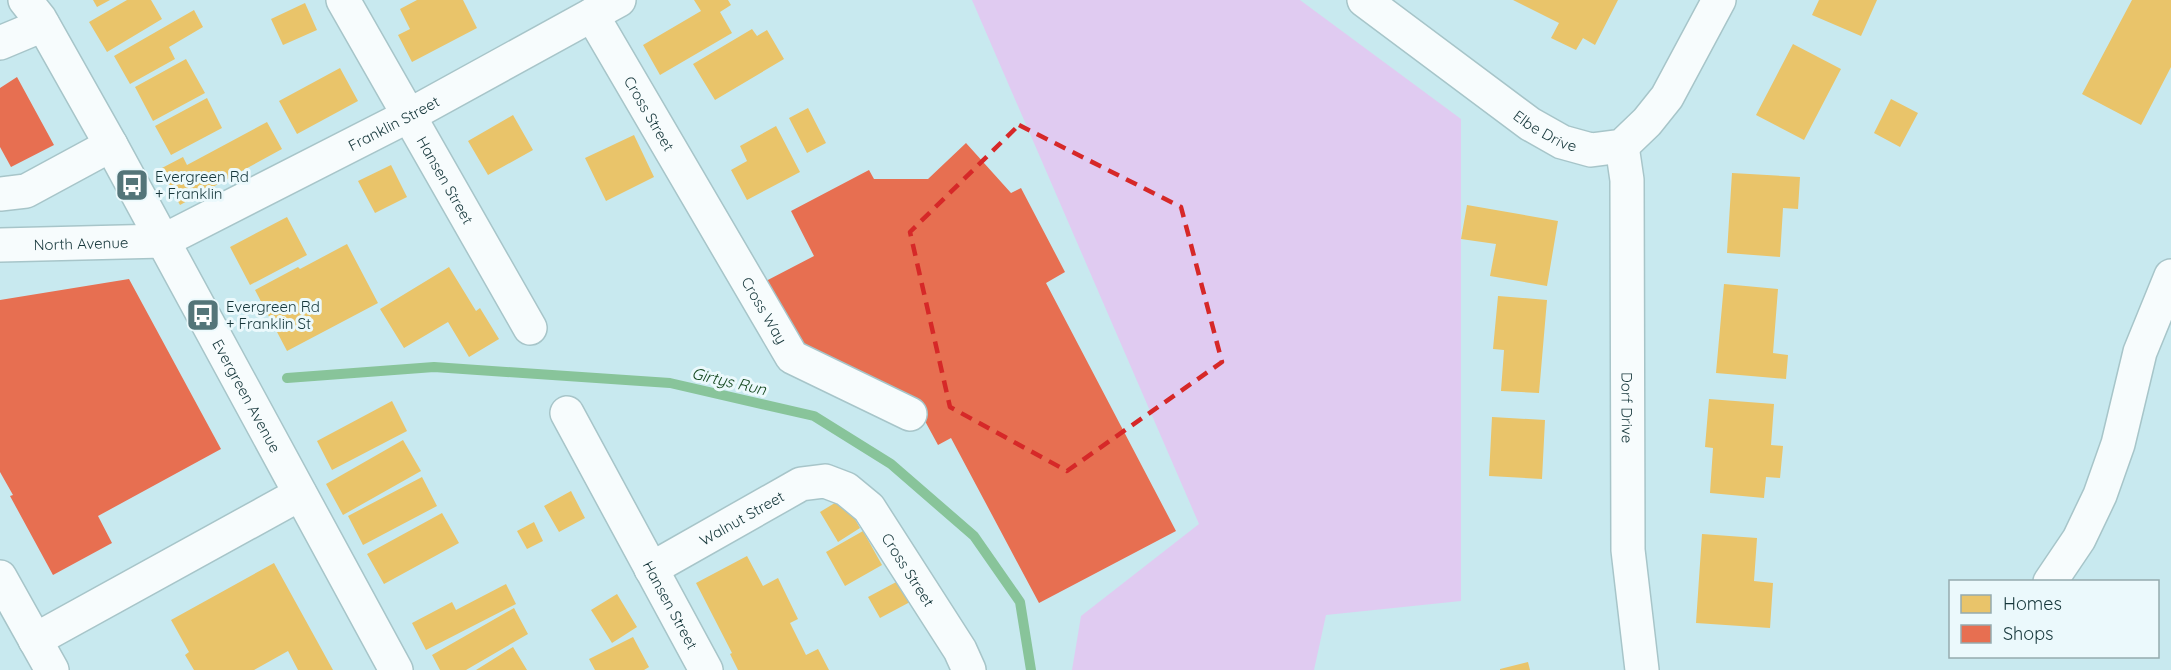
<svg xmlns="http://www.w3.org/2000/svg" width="2171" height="670" font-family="Quicksand,sans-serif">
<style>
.green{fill:#e0cbf1}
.homes{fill:#e9c46a}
.shops{fill:#e76f51}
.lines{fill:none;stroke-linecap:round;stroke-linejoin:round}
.stream{stroke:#88c49a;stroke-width:10}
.minor-casing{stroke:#a7c5c9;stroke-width:36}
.major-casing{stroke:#a7c5c9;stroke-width:36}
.minor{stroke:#f7fcfd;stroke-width:33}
.major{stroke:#f7fcfd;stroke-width:33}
.marked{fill:none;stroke:#d62828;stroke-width:4.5;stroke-dasharray:12 8;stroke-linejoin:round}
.labels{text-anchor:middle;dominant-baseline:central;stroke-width:6;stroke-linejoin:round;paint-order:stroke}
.street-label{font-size:15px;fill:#15363a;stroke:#ebf9fc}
.poi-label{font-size:15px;fill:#15363a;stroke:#ebf9fc;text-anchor:start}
.water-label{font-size:16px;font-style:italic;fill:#15481f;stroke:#ebf9fc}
</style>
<rect width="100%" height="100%" fill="#c8e9ef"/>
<path class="green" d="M 972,0 L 1300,0 L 1461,119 L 1461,601 L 1326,615 L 1314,670 L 1072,670 L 1081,616 L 1199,524 Z"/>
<path class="homes" d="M 93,0 L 110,0 L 97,7 Z
M 127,0 L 151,0 L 162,19 L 107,52 L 89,22 Z
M 417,0 L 463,0 L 477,28 L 412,62 L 398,35 L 410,29 L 400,9 Z
M 694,0 L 728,0 L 731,5 L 720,12 L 732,33 L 660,75 L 643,45 L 701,11 Z
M 1513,0 L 1618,0 L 1595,45 L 1583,38 L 1576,50 L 1551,38 L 1559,23 Z
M 1819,0 L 1877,0 L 1861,36 L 1812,15 Z
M 2132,0 L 2171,0 L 2171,67 L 2141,125 L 2082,94 Z
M 305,3 L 317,30 L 283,45 L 271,19 Z
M 194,10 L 203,27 L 169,47 L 175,59 L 130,84 L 114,56 Z
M 752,29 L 757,36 L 767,30 L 784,59 L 715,100 L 693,64 Z
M 1793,44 L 1841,69 L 1804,140 L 1756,115 Z
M 186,59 L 205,93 L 153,121 L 135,87 Z
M 340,68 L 358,101 L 297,134 L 279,101 Z
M 207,98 L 222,128 L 171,155 L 155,126 Z
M 1891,99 L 1918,113 L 1900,147 L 1874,133 Z
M 808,108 L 826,143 L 807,153 L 789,118 Z
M 513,115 L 533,150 L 488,175 L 468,141 Z
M 267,122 L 282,149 L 180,205 L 160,169 L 183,157 L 187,165 Z
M 776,126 L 800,172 L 747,200 L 731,170 L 747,161 L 740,146 Z
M 634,135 L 654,177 L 606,201 L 585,158 Z
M 391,165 L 407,197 L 375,213 L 358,181 Z
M 1732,173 L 1800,177 L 1798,209 L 1783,208 L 1780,257 L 1727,253 Z
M 1467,205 L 1558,221 L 1547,286 L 1490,276 L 1496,244 L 1461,239 Z
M 287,217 L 307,255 L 250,285 L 230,247 Z
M 347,244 L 378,303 L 287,351 L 255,290 L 298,267 L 300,269 Z
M 449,267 L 476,311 L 480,308 L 499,339 L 469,357 L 448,322 L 404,348 L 380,309 Z
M 1724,284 L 1778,289 L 1773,353 L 1788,355 L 1786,379 L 1716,373 Z
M 1498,296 L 1547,300 L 1539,393 L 1501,391 L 1504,350 L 1493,349 Z
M 1709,399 L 1774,404 L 1771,445 L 1783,446 L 1780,478 L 1766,477 L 1764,498 L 1710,493 L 1713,448 L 1705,447 Z
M 392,401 L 407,431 L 332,470 L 317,441 Z
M 1492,417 L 1545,420 L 1542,479 L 1489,476 Z
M 403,440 L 421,471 L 343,515 L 326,484 Z
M 422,477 L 437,506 L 363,545 L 348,516 Z
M 571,491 L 585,518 L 559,532 L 544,506 Z
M 843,498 L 860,528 L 838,542 L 820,512 Z
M 442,513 L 459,543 L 384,584 L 367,554 Z
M 534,522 L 543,541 L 527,549 L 517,531 Z
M 863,531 L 882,565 L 845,586 L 826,552 Z
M 1702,534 L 1757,538 L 1754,581 L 1773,583 L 1770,628 L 1696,623 Z
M 747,556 L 763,586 L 778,578 L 798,619 L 790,623 L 806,655 L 818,649 L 829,670 L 738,670 L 730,654 L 732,653 L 696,583 Z
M 274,563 L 333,670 L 298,670 L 288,651 L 254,670 L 194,670 L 185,655 L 189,652 L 171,620 Z
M 900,580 L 910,602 L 880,618 L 868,597 Z
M 506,584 L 516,604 L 426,650 L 412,623 L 452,602 L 456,610 Z
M 617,594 L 637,627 L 612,643 L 591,610 Z
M 514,608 L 528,634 L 466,670 L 440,670 L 432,655 Z
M 633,637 L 649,667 L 644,670 L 595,670 L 589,659 Z
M 513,647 L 527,670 L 476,670 Z
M 1528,662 L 1530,670 L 1500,670 L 1500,669 Z"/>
<path class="shops" d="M 17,77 L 54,145 L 11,167 L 0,147 L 0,88 Z
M 966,143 L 1011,193 L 1021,188 L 1065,272 L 1046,283 L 1176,531 L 1039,603 L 951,438 L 938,445 L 913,399 L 807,364 L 764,282 L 814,256 L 791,211 L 869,170 L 874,179 L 928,179 Z
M 129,279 L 221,449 L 98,516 L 112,543 L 53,575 L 10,496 L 13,495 L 0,472 L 0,300 Z"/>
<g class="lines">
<path class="stream" d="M 287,378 L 434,367 L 670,383 L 814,416 L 891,464 L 974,536 L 1020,602 L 1031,670"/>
<defs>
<g id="minor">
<path id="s1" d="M 343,0 L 530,328"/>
<path id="s2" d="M 1364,0 L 1530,124 L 1562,142 L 1591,150 L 1622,146 L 1647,122 L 1667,97 L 1719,0"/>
<path id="s3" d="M 592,15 L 792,357 L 910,414"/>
<path d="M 0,43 L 43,25"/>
<path id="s4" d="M 1622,146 L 1627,180 L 1628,550 L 1642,670"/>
<path d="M 0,194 L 26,191 L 111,145"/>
<path id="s5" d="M 0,245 L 163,241 L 408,116 L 619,0"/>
<path id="s6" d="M 567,413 L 706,670"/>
<path id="s7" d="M 651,569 L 801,484 L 825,481 L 846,489 L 869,508 L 960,650 L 969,670"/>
<path d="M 0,577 L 52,670"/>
<path d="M 2050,582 L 2079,539 L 2100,495 L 2118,444 L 2140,352 L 2171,276"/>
<path d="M 35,640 L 300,494"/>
</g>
<g id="major">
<path id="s8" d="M 25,0 L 40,19 L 111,145 L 396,670"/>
</g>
</defs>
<use href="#minor" class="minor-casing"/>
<use href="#major" class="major-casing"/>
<use href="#minor" class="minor"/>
<use href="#major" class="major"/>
</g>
<path class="marked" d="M 1019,125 L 1181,207 L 1222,362 L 1067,471 L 950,407 L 910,232 Z"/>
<defs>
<symbol id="bus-square" viewBox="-11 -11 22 22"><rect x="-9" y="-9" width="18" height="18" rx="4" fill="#547579" stroke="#ebf9fc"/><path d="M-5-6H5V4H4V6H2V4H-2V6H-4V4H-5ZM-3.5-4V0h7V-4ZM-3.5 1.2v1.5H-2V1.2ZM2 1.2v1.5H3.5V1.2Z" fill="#fff"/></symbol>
</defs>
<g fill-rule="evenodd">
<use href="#bus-square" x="113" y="166" width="38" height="38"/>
<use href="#bus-square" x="184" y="296" width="38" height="38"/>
</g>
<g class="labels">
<g class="street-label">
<text stroke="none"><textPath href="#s3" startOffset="114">Cross Street</textPath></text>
<text stroke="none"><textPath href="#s5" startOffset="422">Franklin Street</textPath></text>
<text stroke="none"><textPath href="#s2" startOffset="224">Elbe Drive</textPath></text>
<text stroke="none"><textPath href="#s1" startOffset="207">Hansen Street</textPath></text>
<text stroke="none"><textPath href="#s5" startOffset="81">North Avenue</textPath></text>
<text stroke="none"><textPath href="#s3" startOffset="342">Cross Way</textPath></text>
<text stroke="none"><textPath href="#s8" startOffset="454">Evergreen Avenue</textPath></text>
<text stroke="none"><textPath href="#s4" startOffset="262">Dorf Drive</textPath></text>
<text stroke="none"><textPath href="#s7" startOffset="104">Walnut Street</textPath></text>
<text stroke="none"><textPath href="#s7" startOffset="322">Cross Street</textPath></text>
<text stroke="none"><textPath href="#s6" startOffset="218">Hansen Street</textPath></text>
</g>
<g class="poi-label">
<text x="155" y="176">Evergreen Rd<tspan x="155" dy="17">+ Franklin</tspan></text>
<text x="226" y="306">Evergreen Rd<tspan x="226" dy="17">+ Franklin St</tspan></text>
</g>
<g class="water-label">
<text transform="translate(729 381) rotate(13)">Girtys Run</text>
</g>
</g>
<rect x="1949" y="580" width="210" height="78" fill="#ebf9fc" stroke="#95abae" stroke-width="1.5"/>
<rect x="1961" y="595" width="30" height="18" fill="#e9c46a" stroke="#95abae" stroke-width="1.5"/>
<text x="2003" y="610" font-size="18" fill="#15363a">Homes</text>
<rect x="1961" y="625" width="30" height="18" fill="#e76f51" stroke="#95abae" stroke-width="1.5"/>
<text x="2003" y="640" font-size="18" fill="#15363a">Shops</text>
</svg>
